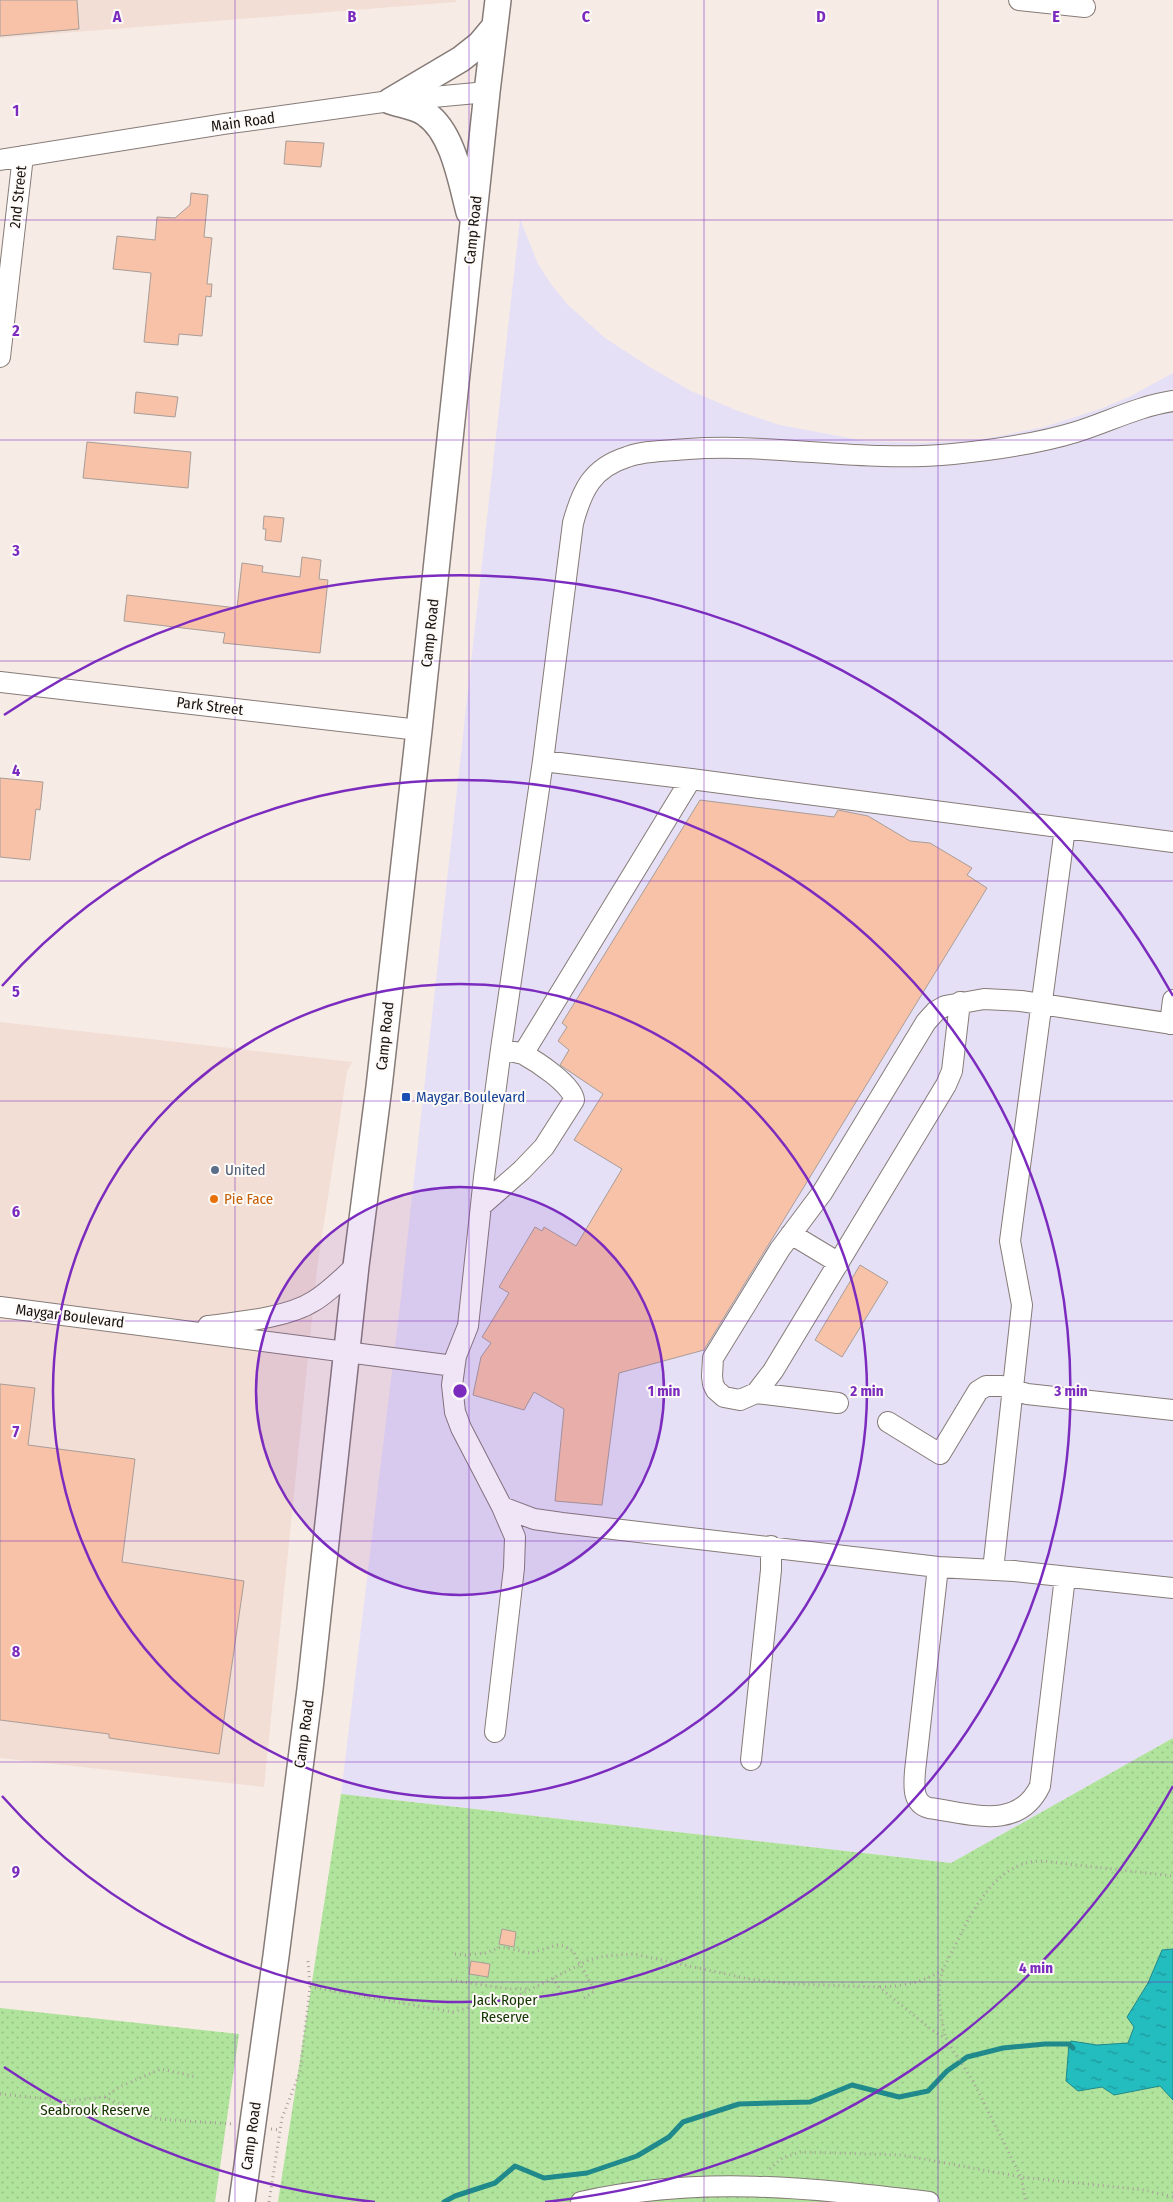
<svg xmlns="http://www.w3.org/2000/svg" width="1173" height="2202" font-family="'Fira Sans Condensed',sans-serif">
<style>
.built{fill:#f2ded5}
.industrial{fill:#e5e0f6}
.grass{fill:url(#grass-dots)}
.water{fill:url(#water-ripples);stroke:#1f898b}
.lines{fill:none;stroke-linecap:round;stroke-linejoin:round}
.stream{stroke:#1f898b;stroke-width:5}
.building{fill:#f7c2a8;stroke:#a89d98}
.minor-casing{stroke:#867b77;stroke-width:22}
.major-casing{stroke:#867b77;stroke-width:28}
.path{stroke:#aaa09c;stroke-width:3;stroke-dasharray:1 4;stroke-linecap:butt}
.minor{stroke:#fff;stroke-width:20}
.major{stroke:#fff;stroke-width:25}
.grid{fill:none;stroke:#7b2cbf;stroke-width:1;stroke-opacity:0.55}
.ring{fill:none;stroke:#7b2cbf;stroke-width:2.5}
.transit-dot{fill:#1a4fb4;stroke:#fefaf7;stroke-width:2}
.service-dot{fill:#5c6f8a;stroke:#fefaf7;stroke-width:2}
.food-dot{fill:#e8710a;stroke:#fefaf7;stroke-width:2}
.labels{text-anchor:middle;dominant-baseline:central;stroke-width:4;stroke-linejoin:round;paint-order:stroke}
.street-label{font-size:15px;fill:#171311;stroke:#fefaf7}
.transit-label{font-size:15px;fill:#164399;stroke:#fefaf7;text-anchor:start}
.service-label{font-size:15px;fill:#4e5e75;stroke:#fefaf7;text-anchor:start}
.food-label{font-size:15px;fill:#c56008;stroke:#fefaf7;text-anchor:start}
.park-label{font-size:15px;fill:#143702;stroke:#fefaf7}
.grid-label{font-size:16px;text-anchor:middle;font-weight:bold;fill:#7b2cbf;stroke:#fefaf7;stroke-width:4;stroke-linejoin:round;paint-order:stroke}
.centre{fill:#7b2cbf;stroke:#fefaf7;stroke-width:2.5}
.ring-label{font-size:15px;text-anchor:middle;font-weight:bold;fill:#7b2cbf;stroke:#fefaf7;stroke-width:4;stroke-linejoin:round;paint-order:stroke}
</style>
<defs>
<pattern id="grass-dots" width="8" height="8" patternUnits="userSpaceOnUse" patternTransform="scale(1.25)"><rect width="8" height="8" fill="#b0e49c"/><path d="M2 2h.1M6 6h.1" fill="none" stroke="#97c385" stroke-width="1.8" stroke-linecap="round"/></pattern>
<pattern id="water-ripples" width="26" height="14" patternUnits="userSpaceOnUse" patternTransform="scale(1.25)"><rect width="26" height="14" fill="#23bcbf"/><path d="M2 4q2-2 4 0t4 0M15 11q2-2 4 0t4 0" fill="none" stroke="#1d989a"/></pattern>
</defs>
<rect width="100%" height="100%" fill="#f7ebe5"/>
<path class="built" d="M 0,0 L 456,0 L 456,2 L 0,38 Z
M 0,1022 L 352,1062 L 347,1072 L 317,1269 L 264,1787 L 0,1758 Z"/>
<path class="industrial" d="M 520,219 L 538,264 L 551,284 L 567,304 L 605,338 L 648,366 L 691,391 L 738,411 L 780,425 L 865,441 L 924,443 L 984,439 L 1044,427 L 1100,409 L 1129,397 L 1173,373 L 1173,1738 L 951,1863 L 341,1794 L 401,1297 Z"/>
<path class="grass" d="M 1173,1738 L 1173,2202 L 278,2202 L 341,1794 L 951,1863 Z
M 0,2008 L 239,2034 L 215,2202 L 0,2202 Z"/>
<path class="water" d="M 1173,1949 L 1173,2100 L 1160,2086 L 1114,2095 L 1102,2087 L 1078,2091 L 1066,2081 L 1069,2044 L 1071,2041 L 1097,2045 L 1128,2043 L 1134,2027 L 1127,2017 L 1148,1983 L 1162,1950 Z"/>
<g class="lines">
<path class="stream" d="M 444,2202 L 455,2196 L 495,2183 L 515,2166 L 544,2178 L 587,2173 L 637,2156 L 669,2137 L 683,2122 L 739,2104 L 810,2102 L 852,2085 L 899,2097 L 928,2091 L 947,2071 L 967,2057 L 1003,2048 L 1045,2044 L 1069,2044 L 1073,2048"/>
</g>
<path class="building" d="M 0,0 L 77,0 L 79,29 L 0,36 Z
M 286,141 L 324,143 L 321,167 L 284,164 Z
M 191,193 L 208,195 L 204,237 L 212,238 L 207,284 L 212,284 L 211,297 L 206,296 L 202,336 L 179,334 L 178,345 L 144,342 L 151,273 L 113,269 L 117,236 L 155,240 L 157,217 L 175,218 L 190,205 Z
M 136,392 L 178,397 L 175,417 L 134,413 Z
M 87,442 L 191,452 L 188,488 L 83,478 Z
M 264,516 L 284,518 L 281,542 L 265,540 L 266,529 L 263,529 Z
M 302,557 L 321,560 L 319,579 L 328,580 L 320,653 L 223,643 L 225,633 L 124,621 L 127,595 L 237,608 L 242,563 L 263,566 L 262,572 L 300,577 Z
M 0,778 L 43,782 L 40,810 L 36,809 L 30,860 L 0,857 Z
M 700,800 L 834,817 L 838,810 L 868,816 L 910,841 L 930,843 L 972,868 L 967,875 L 987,888 L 704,1350 L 619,1373 L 602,1505 L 555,1501 L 564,1409 L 534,1392 L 524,1410 L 473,1395 L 481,1357 L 491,1343 L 482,1337 L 509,1293 L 499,1287 L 535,1227 L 542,1231 L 544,1227 L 576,1246 L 622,1169 L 574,1140 L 603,1094 L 560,1065 L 569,1050 L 558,1041 L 567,1027 L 562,1023 Z
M 860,1265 L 888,1282 L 842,1357 L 815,1340 Z
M 0,1384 L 35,1388 L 28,1445 L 135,1459 L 122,1562 L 244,1581 L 219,1754 L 109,1738 L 109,1734 L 0,1720 Z
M 502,1929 L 516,1932 L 514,1947 L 499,1944 Z
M 471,1961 L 490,1964 L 488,1977 L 469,1974 Z"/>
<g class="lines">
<defs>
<path id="minor" d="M 1019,0 L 1085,7
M 0,160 L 224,124 L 390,101 L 487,92
M 0,357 L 23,156
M 0,682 L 419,730
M 543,761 L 573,523 C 582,490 592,468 627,457 C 646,450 668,451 688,449 C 776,443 864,463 953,454 C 993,450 1037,444 1076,432 C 1108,422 1139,406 1173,401
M 1170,1024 L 1173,1000
M 501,1049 L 543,761 L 691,779
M 481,1206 L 522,1170 L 544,1147 L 574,1100 C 573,1085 536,1061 523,1054
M 791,1234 L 839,1263
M 0,1307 L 454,1366
M 208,1326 C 239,1322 287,1318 314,1301 C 329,1292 343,1277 356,1266
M 756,1393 L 773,1371 L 946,1085 L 952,1071 L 960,1002
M 838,1403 L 756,1393 L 740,1400 L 724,1397 L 716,1390 L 713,1384 L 712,1376 L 713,1358 L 780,1249 L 822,1193 L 926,1022 L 936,1011 L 945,1006 L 984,999 L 1021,1001 L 1173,1024
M 888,1422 L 940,1454 L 978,1391 L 986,1386 L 1002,1386 L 1027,1394 L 1173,1410
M 502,1507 L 534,1519 L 562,1523 L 938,1567 L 1014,1571 L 1173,1588
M 938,1567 L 915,1771 C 914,1786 912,1803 929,1808 C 969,1813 1018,1832 1040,1786 L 1065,1577
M 993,1570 L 1022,1305 L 1010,1241 L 1065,828
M 495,1732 L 514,1568 L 515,1537 L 502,1507 L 461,1428 L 455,1412 L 452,1385 L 456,1356 L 468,1326 L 484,1177 L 501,1049 L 523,1054 L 691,779 L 1173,842
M 751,1760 L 771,1570 L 771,1546
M 581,2202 C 699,2175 811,2188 929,2202"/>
<path id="major" d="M 390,101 C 401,105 417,107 426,114 C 453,132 461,182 469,212
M 390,101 L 461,59 L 480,44 L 495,26
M 242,2202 L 276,1956 L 310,1689 L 356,1266 L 379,1087 L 419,730 L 487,92 L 498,0"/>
</defs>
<use href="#minor" class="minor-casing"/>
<use href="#major" class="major-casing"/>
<path class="path" d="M 455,1954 L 465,1955 L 485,1953 L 501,1947 L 531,1953 L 557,1945 L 564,1946 L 573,1951 L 595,1991 L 584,1998
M 943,1970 C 935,1991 941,2018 946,2039
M 553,1978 L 562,1993
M 451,1980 L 509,1989 L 528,1989
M 310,1987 L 453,2012 L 481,2004 L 509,2000 L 589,1960 L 605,1956 L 634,1954 L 749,1979 L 793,1984 L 879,1987 L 932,2030 L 946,2039 L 973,2081 L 1021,2177 L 1144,2190 L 1173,2197
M 880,1987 C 903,1986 924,1983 943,1969 C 965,1929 988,1861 1042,1861 L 1173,1876
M 0,2094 L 67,2101 L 104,2097 L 158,2119 L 233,2124
M 105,2097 L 119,2087 L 161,2069 L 196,2077
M 271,2129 L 280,2130
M 770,2169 L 782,2158 L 800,2152 L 902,2155 L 1021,2177 L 1026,2202
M 269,2202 L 282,2118 L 300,2072 L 310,1987 L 308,1961"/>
<use href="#minor" class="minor"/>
<use href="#major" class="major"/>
</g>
<path class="grid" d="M 235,0 L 235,2202M 469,0 L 469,2202M 704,0 L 704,2202M 938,0 L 938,2202M 0,220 L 1173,220M 0,440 L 1173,440M 0,661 L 1173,661M 0,881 L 1173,881M 0,1101 L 1173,1101M 0,1321 L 1173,1321M 0,1541 L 1173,1541M 0,1762 L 1173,1762M 0,1982 L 1173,1982"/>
<circle cx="460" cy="1391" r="204" fill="#7b2cbf" fill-opacity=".12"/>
<g class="ring">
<circle cx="460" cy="1391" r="204"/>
<circle cx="460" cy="1391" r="407"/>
<path d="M2 986A611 611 0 1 1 2 1796"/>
<path d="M1173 1786A815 815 0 0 1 545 2202M375 2202A815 815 0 0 1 4 2067M4 715A815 815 0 0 1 1173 996"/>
</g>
<rect class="transit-dot" x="401" y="1092" width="10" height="10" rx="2.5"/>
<circle class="service-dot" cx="215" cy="1170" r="5"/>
<circle class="food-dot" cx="214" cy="1199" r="5"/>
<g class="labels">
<g class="street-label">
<text transform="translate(243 122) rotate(-8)">Main Road</text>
<text transform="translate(18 197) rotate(-84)">2nd Street</text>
<text transform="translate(473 230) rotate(-84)">Camp Road</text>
<text transform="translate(430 633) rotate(-84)">Camp Road</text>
<text transform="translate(210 706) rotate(7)">Park Street</text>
<text transform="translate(385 1036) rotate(-84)">Camp Road</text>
<text transform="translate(70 1316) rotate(7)">Maygar Boulevard</text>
<text transform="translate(304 1734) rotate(-82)">Camp Road</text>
<text transform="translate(251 2136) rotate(-82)">Camp Road</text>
</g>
<g class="transit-label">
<text x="416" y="1097">Maygar Boulevard</text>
</g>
<g class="service-label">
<text x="225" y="1170">United</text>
</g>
<g class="food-label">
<text x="224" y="1199">Pie Face</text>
</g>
<g class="park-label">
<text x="505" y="2000">Jack Roper<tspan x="505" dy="17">Reserve</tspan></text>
<text x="95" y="2110">Seabrook Reserve</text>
</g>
</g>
<g class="grid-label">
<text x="117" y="22">A</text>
<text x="352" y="22">B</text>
<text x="586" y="22">C</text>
<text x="821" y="22">D</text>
<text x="1056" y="22">E</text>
<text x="16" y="116">1</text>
<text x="16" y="336">2</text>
<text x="16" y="556">3</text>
<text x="16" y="776">4</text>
<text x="16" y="997">5</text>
<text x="16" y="1217">6</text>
<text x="16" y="1437">7</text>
<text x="16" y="1657">8</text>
<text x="16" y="1877">9</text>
</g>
<circle cx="460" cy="1391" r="8" class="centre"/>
<g class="ring-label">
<text x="664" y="1396">1 min</text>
<text x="867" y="1396">2 min</text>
<text x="1071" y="1396">3 min</text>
<text x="1036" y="1973">4 min</text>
</g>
</svg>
